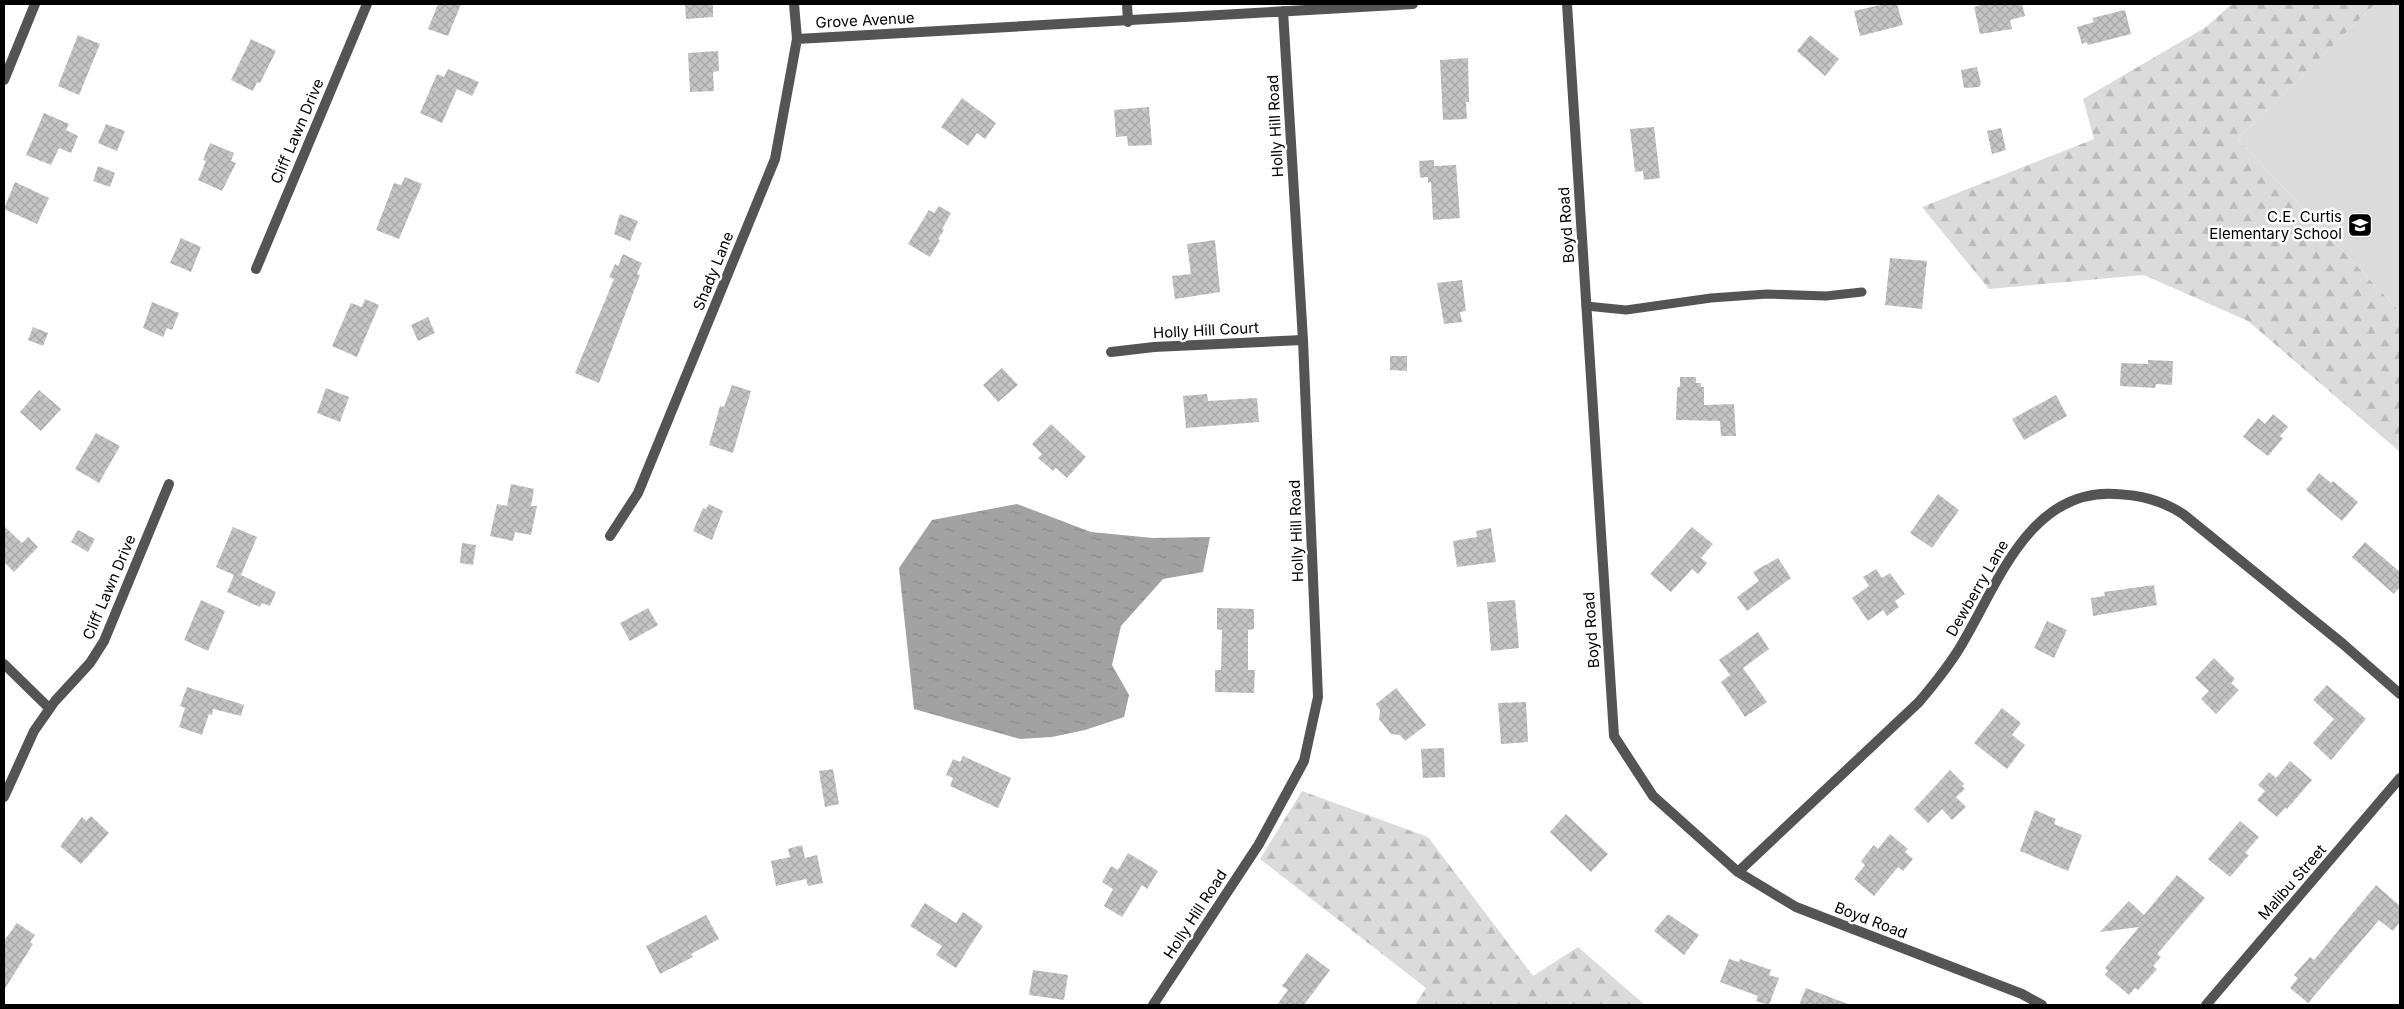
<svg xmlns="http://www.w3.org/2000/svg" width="2404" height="1009" font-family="Inter,sans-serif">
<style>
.grass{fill:#dbdbdb}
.forest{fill:url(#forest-firs)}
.water{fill:url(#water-ripples)}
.building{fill:url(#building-cross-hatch)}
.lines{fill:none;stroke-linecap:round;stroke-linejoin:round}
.service{stroke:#545454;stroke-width:9}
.minor{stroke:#545454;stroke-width:10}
.labels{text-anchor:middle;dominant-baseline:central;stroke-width:5;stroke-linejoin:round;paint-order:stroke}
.street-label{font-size:15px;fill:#000;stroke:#fff}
.poi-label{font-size:15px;fill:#000;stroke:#fff;text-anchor:end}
</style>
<defs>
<pattern id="forest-firs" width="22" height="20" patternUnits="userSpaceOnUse" patternTransform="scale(1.25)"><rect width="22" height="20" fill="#dbdbdb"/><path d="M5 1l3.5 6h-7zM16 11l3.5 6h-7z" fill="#bababa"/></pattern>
<pattern id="water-ripples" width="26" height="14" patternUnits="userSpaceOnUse" patternTransform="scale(1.25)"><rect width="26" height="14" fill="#a2a2a2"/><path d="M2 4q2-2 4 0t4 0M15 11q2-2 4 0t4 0" fill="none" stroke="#8a8a8a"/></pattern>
<pattern id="building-cross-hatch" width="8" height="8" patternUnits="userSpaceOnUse" patternTransform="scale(1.25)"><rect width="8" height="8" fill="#c4c4c4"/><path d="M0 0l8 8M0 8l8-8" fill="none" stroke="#a7a7a7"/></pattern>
</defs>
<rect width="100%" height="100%" fill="#fff"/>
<path class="grass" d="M 2375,4 L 2400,4 L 2400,312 L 2238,139 Z"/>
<path class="forest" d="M 2232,4 L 2375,4 L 2238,139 L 2400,312 L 2400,452 L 2248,321 L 2144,275 L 1989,289 L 1922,207 L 2094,139 L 2083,99 L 2206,27 Z
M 1302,791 L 1428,837 L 1533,976 L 1578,947 L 1645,1005 L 1415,1005 L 1426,988 L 1260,859 Z"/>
<path class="water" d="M 1017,504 L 1091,532 L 1153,538 L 1210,537 L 1203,572 L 1163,579 L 1121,626 L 1112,665 L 1129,695 L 1124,717 L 1085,730 L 1052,737 L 1020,739 L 914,709 L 899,568 L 932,520 Z"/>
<path class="building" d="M 438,4 L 461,4 L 448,36 L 428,29 Z
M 685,4 L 713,4 L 713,17 L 686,19 Z
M 1884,4 L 1897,4 L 1903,25 L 1860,36 L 1854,11 Z
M 1985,4 L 2022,4 L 2025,16 L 2010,20 L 2012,29 L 1980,34 L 1974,7 Z
M 2125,10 L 2131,34 L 2088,45 L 2087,42 L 2082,44 L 2077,27 L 2094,22 L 2092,18 Z
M 78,35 L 100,44 L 79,95 L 58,86 Z
M 1810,35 L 1839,59 L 1825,76 L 1797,51 Z
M 251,39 L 276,51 L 260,83 L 257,82 L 253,91 L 231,80 Z
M 718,51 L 719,71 L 713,72 L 714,91 L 690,92 L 688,53 Z
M 1468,58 L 1469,102 L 1466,102 L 1467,119 L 1443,120 L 1440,60 Z
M 1977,67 L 1981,84 L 1979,87 L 1964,88 L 1961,70 Z
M 448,69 L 479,82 L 472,96 L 457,89 L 442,123 L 420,113 L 437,74 L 444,77 Z
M 962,98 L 996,123 L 985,139 L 977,133 L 968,146 L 941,127 Z
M 1149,107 L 1152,145 L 1128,146 L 1127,136 L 1116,137 L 1114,110 Z
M 44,113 L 69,124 L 66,130 L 78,136 L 71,153 L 59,148 L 51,165 L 26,155 Z
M 106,124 L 125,131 L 117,151 L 98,143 Z
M 1654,127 L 1660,178 L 1644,180 L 1643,171 L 1635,172 L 1630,129 Z
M 2001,128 L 2006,150 L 1992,154 L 1987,131 Z
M 210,143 L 234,153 L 231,161 L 236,163 L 222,191 L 198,180 L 206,161 L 203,160 Z
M 1434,160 L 1434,166 L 1456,165 L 1460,218 L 1433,220 L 1431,182 L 1428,183 L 1428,177 L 1420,178 L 1419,161 Z
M 98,166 L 115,173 L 110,187 L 93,181 Z
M 405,177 L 422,184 L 399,239 L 376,230 L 394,183 L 401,185 Z
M 15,182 L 49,198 L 37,224 L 4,209 Z
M 939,206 L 951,213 L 942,229 L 944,230 L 938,239 L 940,240 L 930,257 L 908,244 L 929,210 L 934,213 Z
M 620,214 L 638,221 L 630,241 L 614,234 Z
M 181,238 L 201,247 L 191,272 L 170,263 Z
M 1215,240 L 1220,292 L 1175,299 L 1172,276 L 1191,274 L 1187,244 Z
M 623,254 L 642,263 L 637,274 L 640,275 L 599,383 L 575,373 L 614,279 L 609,277 L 615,264 L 618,266 Z
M 1890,258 L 1927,261 L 1922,309 L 1885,305 Z
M 1462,280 L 1466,311 L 1460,312 L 1462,322 L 1444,324 L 1437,283 Z
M 365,299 L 379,305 L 357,357 L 332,346 L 351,303 L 362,307 Z
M 152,302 L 179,313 L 172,330 L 167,328 L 163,337 L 143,328 Z
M 428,317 L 435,333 L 418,341 L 411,325 Z
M 33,327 L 48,333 L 43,346 L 28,340 Z
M 1390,356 L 1407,356 L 1407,371 L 1390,370 Z
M 2148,360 L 2173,361 L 2172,385 L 2156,384 L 2155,388 L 2120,386 L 2121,363 L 2148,364 Z
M 1002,368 L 1018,385 L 998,402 L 983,385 Z
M 1680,377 L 1696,377 L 1696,383 L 1701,383 L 1701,387 L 1704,387 L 1704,405 L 1734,404 L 1736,436 L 1721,436 L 1720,421 L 1676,420 L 1677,388 L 1680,386 Z
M 732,385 L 751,391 L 733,453 L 709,445 L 720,406 L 724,407 Z
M 326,388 L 349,397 L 340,422 L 317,413 Z
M 39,390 L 61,409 L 41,431 L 20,412 Z
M 1207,394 L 1208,401 L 1257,398 L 1259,422 L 1186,428 L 1183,396 Z
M 2056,395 L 2067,416 L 2024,440 L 2012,419 Z
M 2273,414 L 2288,427 L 2280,436 L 2283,438 L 2268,456 L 2243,437 L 2258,418 L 2265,424 Z
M 1051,424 L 1086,457 L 1067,478 L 1056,468 L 1053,471 L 1038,458 L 1042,454 L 1032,444 Z
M 96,433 L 120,446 L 99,483 L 75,469 Z
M 2319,473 L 2331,483 L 2333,481 L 2358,502 L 2342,521 L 2306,490 Z
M 511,484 L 534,489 L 531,506 L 537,506 L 531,535 L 515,532 L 513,541 L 490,536 L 497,504 L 507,506 Z
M 1938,494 L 1959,510 L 1932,548 L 1910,533 Z
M 709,504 L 723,511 L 712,540 L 693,531 L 703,508 L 706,509 Z
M 4,526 L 22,543 L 28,537 L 38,547 L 14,572 L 4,562 Z
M 233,527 L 257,537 L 241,575 L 276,592 L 270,606 L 262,603 L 260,607 L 227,592 L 234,575 L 216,567 Z
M 1692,527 L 1713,544 L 1701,558 L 1707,563 L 1698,574 L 1692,569 L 1671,592 L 1650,574 Z
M 1491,528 L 1496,562 L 1457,567 L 1453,541 L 1477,537 L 1476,531 Z
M 78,530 L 95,539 L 88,552 L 71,542 Z
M 2365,542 L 2400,572 L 2400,587 L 2394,594 L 2352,557 Z
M 462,543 L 476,545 L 473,565 L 460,563 Z
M 1778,558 L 1791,578 L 1747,611 L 1737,597 L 1759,581 L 1753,572 Z
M 1876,569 L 1882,578 L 1890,573 L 1905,594 L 1895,601 L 1899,607 L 1887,616 L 1883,610 L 1868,621 L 1852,598 L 1869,586 L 1863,577 Z
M 2154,585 L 2157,605 L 2093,616 L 2091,598 L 2105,596 L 2104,592 Z
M 201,600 L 225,611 L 208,651 L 184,640 Z
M 1515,600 L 1519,648 L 1491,651 L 1487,602 Z
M 648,608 L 658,625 L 630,641 L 620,623 Z
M 1217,608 L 1254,609 L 1254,629 L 1248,630 L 1248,670 L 1255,670 L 1254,693 L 1215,692 L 1215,670 L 1221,670 L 1222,630 L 1217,629 Z
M 2047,621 L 2067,630 L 2054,658 L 2034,648 Z
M 1758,632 L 1769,649 L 1743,668 L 1767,702 L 1745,717 L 1721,682 L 1730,675 L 1719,660 Z
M 2214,658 L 2235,679 L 2231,683 L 2239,690 L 2216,714 L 2201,699 L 2209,691 L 2195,678 Z
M 2327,685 L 2366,719 L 2331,760 L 2313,743 L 2334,719 L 2313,700 Z
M 187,687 L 244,705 L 241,716 L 213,709 L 212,715 L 209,714 L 202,735 L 179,727 L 185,708 L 180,706 Z
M 1396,688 L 1426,725 L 1405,741 L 1400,735 L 1391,734 L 1379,719 L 1380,710 L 1376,704 Z
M 1526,702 L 1528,742 L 1501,744 L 1498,703 Z
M 2002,708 L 2021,723 L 2012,735 L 2025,745 L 2007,769 L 1974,743 Z
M 1444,748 L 1445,777 L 1423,778 L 1421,749 Z
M 963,756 L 1011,778 L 998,808 L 950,786 L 953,778 L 946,775 L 953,759 L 960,762 Z
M 2290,761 L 2312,780 L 2287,809 L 2285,808 L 2277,817 L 2257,800 L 2265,791 L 2258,785 L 2269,772 L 2276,778 Z
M 833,769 L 839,804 L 825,807 L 819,771 Z
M 1950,770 L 1964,784 L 1962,786 L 1965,789 L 1956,797 L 1966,807 L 1952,820 L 1942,809 L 1928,823 L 1914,809 Z
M 2035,810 L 2056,819 L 2054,824 L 2082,835 L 2068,871 L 2020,851 Z
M 1566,814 L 1608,854 L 1591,872 L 1550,832 Z
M 91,816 L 109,833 L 81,864 L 60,846 L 82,817 L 86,821 Z
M 2240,821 L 2259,837 L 2245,853 L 2249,855 L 2230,877 L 2208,859 Z
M 1890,834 L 1908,849 L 1905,852 L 1913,859 L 1903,871 L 1898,867 L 1874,896 L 1854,879 L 1865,865 L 1861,861 L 1874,845 L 1878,849 Z
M 802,845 L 805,858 L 817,855 L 823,883 L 808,886 L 806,879 L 776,886 L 771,861 L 790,857 L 788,849 Z
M 1128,853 L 1158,871 L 1147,889 L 1142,885 L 1122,917 L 1104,906 L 1113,889 L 1102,882 L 1111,866 L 1118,870 Z
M 2177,875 L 2205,898 L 2157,954 L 2161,957 L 2153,966 L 2157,969 L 2138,990 L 2135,988 L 2129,995 L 2105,975 L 2108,971 L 2105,968 L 2139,927 L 2100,932 L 2129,901 L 2144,915 Z
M 2376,885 L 2400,906 L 2400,922 L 2393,931 L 2379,920 L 2308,1003 L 2290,988 L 2298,978 L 2294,975 L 2310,957 L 2314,960 Z
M 925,903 L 956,923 L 963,912 L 983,926 L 956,968 L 936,955 L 942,946 L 910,926 Z
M 1668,914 L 1699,935 L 1684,955 L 1654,931 Z
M 706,915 L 719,939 L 691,954 L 693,957 L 660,974 L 646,946 Z
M 17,923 L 35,935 L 30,942 L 33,944 L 4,990 L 4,941 Z
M 1307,953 L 1330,970 L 1304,1005 L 1277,1005 L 1288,990 L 1282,986 Z
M 1729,959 L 1739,962 L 1740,959 L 1771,970 L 1769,975 L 1779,978 L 1769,1005 L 1756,1001 L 1758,996 L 1720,982 Z
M 1033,970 L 1068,975 L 1064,1000 L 1029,995 Z
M 1806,988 L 1848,1004 L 1847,1005 L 1799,1005 Z"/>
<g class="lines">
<path class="service" d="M 1586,306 L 1626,310 L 1711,298 L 1767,294 L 1826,296 L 1862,292"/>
<path class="minor" d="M 1127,4 L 1128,22
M 1567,4 L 1614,736 L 1653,796 L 1738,872 L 1796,907 L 2022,994 L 2042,1005
M 797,39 L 1413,4
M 4,80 L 35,4
M 256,269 L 367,4
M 1111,352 L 1154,347 L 1303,340
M 610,536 L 638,493 L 775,159 L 797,39 L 794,4
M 4,664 L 49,708
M 4,797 L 34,731 L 55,701 L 90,663 L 104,641 L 169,484
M 1738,872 L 1919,702 C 1935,683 1950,665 1962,644 C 1998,584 2029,489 2115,494 C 2140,495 2161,500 2183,514 L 2343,644 L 2400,694
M 1153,1005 L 1259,844 L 1304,761 L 1318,697 L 1303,340 L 1283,11
M 2206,1005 L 2400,778"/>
</g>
<defs>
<symbol id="school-square" viewBox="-11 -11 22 22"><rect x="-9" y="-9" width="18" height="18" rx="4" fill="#000" stroke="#fff"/><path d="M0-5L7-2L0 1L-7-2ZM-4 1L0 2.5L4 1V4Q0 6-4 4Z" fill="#fff"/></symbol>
</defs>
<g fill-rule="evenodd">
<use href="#school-square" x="2346" y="211" width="28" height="28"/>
</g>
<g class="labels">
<g class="street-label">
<text transform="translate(865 20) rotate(-3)">Grove Avenue</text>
<text transform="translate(1275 126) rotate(-93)">Holly Hill Road</text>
<text transform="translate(297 131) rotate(-67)">Cliff Lawn Drive</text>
<text transform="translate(1566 225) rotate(-94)">Boyd Road</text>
<text transform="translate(713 271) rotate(-68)">Shady Lane</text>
<text transform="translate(1206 330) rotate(-3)">Holly Hill Court</text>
<text transform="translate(1296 531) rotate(-92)">Holly Hill Road</text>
<text transform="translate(109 587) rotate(-67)">Cliff Lawn Drive</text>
<text transform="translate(1977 588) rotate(-60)">Dewberry Lane</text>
<text transform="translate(1591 630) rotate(-94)">Boyd Road</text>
<text transform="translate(2292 882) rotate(-49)">Malibu Street</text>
<text transform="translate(1195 914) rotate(-57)">Holly Hill Road</text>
<text transform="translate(1871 920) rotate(21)">Boyd Road</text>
</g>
<g class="poi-label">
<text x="2342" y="216">C.E. Curtis<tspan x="2342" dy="17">Elementary School</tspan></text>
</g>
</g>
<rect width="2404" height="1009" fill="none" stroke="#000000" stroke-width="10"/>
</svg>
